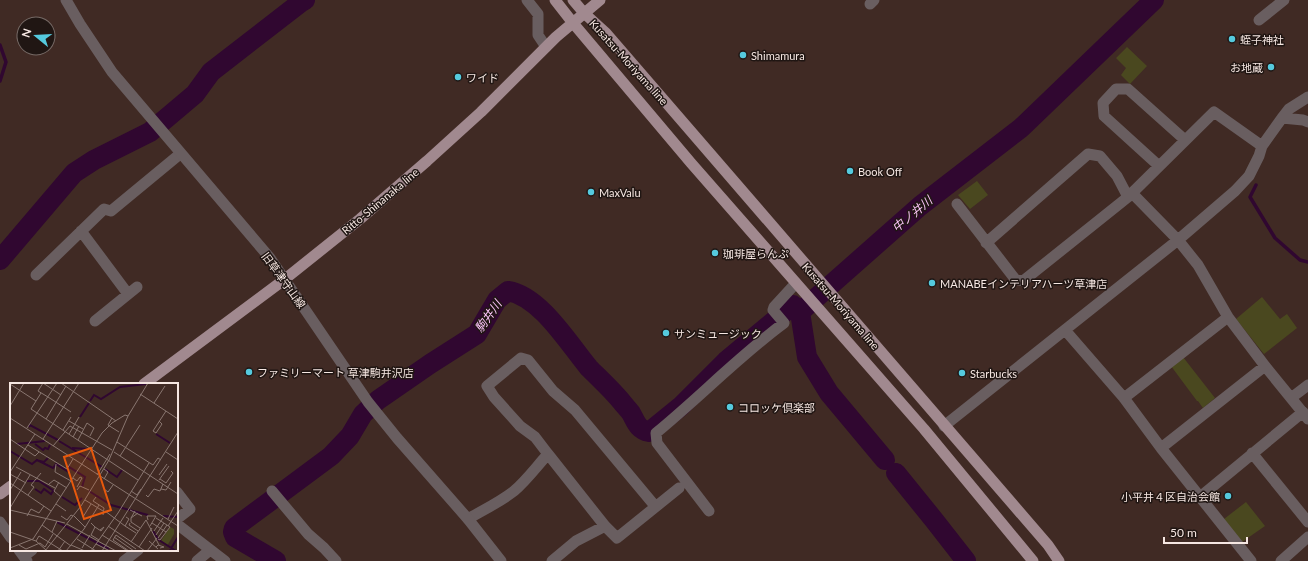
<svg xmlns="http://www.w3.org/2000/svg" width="1308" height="561" font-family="Lato,'Noto Sans JP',sans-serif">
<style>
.green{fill:#4a481f}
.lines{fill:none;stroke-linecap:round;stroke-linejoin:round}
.stream{stroke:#300730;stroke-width:3.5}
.river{stroke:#300730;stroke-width:20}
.minor{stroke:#695e60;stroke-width:11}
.tertiary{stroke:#695e60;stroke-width:11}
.primary{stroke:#a1898f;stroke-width:11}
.poi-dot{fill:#55cade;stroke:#201613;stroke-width:1.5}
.labels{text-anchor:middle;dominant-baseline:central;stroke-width:3;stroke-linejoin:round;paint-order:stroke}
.poi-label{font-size:11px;fill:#f6e7e2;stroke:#201613;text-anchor:start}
.street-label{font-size:11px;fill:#f6e7e2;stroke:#201613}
.water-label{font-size:12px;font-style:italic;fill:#fdc6fc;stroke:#201613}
.inset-river{fill:none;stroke:#300730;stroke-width:2}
.inset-road{fill:none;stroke:#897670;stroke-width:1}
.view{fill:#e8590c;fill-opacity:0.15;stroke:#e8590c;stroke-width:2}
.inset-edge{fill:none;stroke:#f6e7e2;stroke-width:2}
</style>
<rect width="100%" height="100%" fill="#402a24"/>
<path class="green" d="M 1127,47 L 1147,66 L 1130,84 L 1121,75 L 1126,68 L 1116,58 Z
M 977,181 L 988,195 L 970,209 L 958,195 Z
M 1262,297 L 1280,319 L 1287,314 L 1297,328 L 1264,354 L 1236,319 Z
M 1183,357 L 1215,398 L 1203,408 L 1198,401 L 1197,401 L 1171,366 Z
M 1246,502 L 1265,526 L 1242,542 L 1224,519 Z"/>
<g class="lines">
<path class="stream" d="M 0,45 L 6,62 L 0,81
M 1256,185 L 1250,197 L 1275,238 L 1300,260 L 1308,262"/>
<path class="river" d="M 0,260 L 74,173 L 94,160 L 150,132 L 195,94 L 211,72 L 300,3 L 305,0
M 800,312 L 920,206 L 1021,128 L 1154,0
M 800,312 L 807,357 L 829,393 L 885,460
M 896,473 L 934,520 L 966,561
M 276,561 L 235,537 L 233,532 L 234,528 L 331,456 L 350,436 L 363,414 L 378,400 L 430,364 L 477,334 L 497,300 L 508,291 C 540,296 569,344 589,368 C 600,379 611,389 621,401 C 624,405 628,409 631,413 C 636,422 638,430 649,432 L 681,406 L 726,361 L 793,305 L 800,312"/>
<path class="minor" d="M 527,0 L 538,14 L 538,35 L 546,47
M 1259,20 L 1284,0
M 1282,118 L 1289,109 L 1308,97
M 1159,166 L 1104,116 L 1103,103 L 1116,89 L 1128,89 L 1185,140
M 1132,193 L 1178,240 L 1198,265 L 1228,317 L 1265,366 L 1308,419
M 957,204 L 1015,279 L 1023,281 L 1128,197 L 1214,112 L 1262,146
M 81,231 L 128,294
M 986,243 L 1088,154 L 1100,156 L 1117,176 L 1128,197
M 36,275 L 104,209 L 111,211 L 180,154
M 95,321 L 137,287
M 1065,330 L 1124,398 L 1161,448 L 1251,561
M 1124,398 L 1228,317
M 1291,398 L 1308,385
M 944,426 L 1178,240 L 1235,191 L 1249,176 L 1259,156 L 1262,146 L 1282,118 L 1303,120 L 1308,122
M 1161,448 L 1265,366
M 1252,453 L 1308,522
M 548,454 L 605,526
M 272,491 L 308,534 L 324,548 L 336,561
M 177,492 L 190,509 L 177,519
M 1200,497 L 1303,412
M 709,511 L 657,443 L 656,433 C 700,397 738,357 784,323 L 773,310 L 774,307 L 796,283
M 468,519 C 483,510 500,502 514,491 C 526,481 537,466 548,454 L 535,437 L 520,426 L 494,397 L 487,386 L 521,358 L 528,360 L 553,391 L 575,410 L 655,506
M 0,522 L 11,538
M 177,524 L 225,561
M 19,550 L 27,561
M 24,556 L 32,550
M 124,561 L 138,550
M 197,561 L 210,550
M 552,561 L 576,541 L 605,526 L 617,538 L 679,488
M 1281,561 L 1308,537"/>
<path class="tertiary" d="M 66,0 L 80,24 L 112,72 L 270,258 L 368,402 L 397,438 L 468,519 L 501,561
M 870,4 L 874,0"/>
<path class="primary" d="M 555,0 L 573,23 L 691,163 L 924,429 L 1033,561
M 573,0 L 584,13 L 606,33 L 1048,545 L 1059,561
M 144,384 L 285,279 L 360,219 L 427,161 L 481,112 L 556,37 L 600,0
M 0,494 L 11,486"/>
</g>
<g class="poi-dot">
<circle cx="1232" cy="39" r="4"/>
<circle cx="743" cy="55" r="4"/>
<circle cx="1271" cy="67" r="4"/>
<circle cx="458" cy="77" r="4"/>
<circle cx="850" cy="171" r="4"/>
<circle cx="591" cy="192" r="4"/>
<circle cx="715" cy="253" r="4"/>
<circle cx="932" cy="283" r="4"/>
<circle cx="666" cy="333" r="4"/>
<circle cx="249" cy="372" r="4"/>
<circle cx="962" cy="373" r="4"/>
<circle cx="730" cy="407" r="4"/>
<circle cx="1228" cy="496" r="4"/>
</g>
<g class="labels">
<g class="poi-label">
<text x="1240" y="39">蛭子神社</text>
<text x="751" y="55">Shimamura</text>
<text x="1263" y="67" text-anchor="end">お地蔵</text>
<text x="466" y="77">ワイド</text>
<text x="858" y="171">Book Off</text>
<text x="599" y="192">MaxValu</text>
<text x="723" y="253">珈琲屋らんぷ</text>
<text x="940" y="283">MANABEインテリアハーツ草津店</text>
<text x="674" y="333">サンミュージック</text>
<text x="257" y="372">ファミリーマート 草津駒井沢店</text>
<text x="970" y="373">Starbucks</text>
<text x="738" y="407">コロッケ倶楽部</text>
<text x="1220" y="496" text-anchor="end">小平井４区自治会館</text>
</g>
<g class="street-label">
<text transform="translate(629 62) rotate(48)">Kusatsu-Moriyama line</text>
<text transform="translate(380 201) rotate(-40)">Ritto-Shinanaka line</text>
<text transform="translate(284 280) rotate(54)">旧草津守山線</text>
<text transform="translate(841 306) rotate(49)">Kusatsu-Moriyama line</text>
</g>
<g class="water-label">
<text transform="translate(912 214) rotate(-40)">中ノ井川</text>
<text transform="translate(488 316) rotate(-55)">駒井川</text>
</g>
</g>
<g transform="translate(10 383)">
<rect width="168" height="168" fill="#402a24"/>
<path d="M 160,144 L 164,146 L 164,151 L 157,163 L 151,158 Z" fill="#4a481f"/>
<path class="inset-river" d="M 80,18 L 84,12 L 91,16 L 110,4 L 136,1M 70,34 L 79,20M 19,44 L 20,42 L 48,57M 146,51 L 160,60M 49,58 L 92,84M 7,61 L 35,58M 25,61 L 33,67 L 35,65 L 38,66 L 40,62M 62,65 L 78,66M 0,68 L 22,81 L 27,77 L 43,85 L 46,81 L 57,88 L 59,84 L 75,94 L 72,104M 26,77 L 34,79 L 38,75M 95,86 L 107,94 L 112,87M 17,98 L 29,98 L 44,108M 25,106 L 31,110 L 34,106 L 41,111 L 43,108M 79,108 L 101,122 L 138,132M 52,114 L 65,122 L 72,115M 153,133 L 168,134M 47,139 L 99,166M 143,148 L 149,157 L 166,168M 160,167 L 168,154"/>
<path class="inset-road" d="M 33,0 L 28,8 L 38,14M 33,0 L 51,12M 51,0 L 106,38M 0,1 L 26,18M 31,10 L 21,26 L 128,97M 130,11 L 168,36M 38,14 L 61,29M 144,20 L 155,3M 0,23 L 14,0M 0,35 L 168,143M 102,35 L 98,42 L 109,49M 36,36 L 56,3M 59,38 L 73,46M 149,38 L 152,41 L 146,50 L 143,48 L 156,28M 17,45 L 47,0M 53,47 L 61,34M 59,51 L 69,34M 63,54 L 69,43M 0,56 L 25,73 L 29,69M 33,56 L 69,0M 68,57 L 77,40 L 84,45 L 80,53M 107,59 L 143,82 L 148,75 L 151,77M 18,62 L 57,86 L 63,76M 43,63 L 60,43 L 102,67M 104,69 L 168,111M 156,69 L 168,77M 110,73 L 130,42M 46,81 L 45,89 L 61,98M 6,84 L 45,105M 94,86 L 98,89 L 94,96M 0,89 L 25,51M 0,91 L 16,100M 87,92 L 100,71M 149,92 L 157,81M 63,95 L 67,98 L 70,94 L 72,95 L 67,104M 150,96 L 156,100 L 163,90 L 161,88M 149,97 L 159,83M 49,99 L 44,108 L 51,114M 0,100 L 41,128M 39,101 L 44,97 L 57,105M 94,106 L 98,109 L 103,102M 151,106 L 156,107 L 161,99M 0,107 L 11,89M 67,107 L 70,103 L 79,107M 121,108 L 127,112 L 131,106M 18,112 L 24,104 L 21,102 L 31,90M 136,112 L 138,114 L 144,106 L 150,108 L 153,101M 86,114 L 83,118 L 94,125 L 93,132M 75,117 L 93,128M 46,121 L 56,128M 0,125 L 20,92M 0,127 L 55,140M 120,127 L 132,133M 95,128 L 115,143 L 119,136 L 116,134M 125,128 L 121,135 L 128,130M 17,133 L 21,126 L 29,130 L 34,123M 51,133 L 57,137 L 61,132 L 63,133M 64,133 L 75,144M 73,134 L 81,121M 121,135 L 121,139 L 130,145M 146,135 L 160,144 L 150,157 L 148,156M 158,136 L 164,124M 138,137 L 137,133 L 146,133 L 140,143M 81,140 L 85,144 L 81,152 L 89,157M 120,140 L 119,142 L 128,148M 142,140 L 156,149M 57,141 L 106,168M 32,142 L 61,163M 98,143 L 135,168M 115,143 L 126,150M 158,143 L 168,128M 85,144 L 91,148 L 94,144 L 90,147M 144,148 L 153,135M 0,149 L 26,158 L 36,167M 42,149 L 47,138M 92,152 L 116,167M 146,152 L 154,140M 104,154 L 124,168M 148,155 L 157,142M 67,156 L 86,168M 26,158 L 29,153 L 53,168M 139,158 L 148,166M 121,159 L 136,137 L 149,162M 86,161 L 100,168M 9,162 L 16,166 L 30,160 L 35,164 L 43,151M 61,162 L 75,168M 129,164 L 142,145M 146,164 L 148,162 L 154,164 L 150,165M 0,165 L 23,156 L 92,50 L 102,40 L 115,32 L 118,33M 72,165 L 80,152M 35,168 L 71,123 L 99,77 L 118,33 L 138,0M 48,168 L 55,158M 56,168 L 74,146 L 89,122M 81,168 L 108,130 L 139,80M 92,168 L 168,49M 119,168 L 103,157 L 106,152 L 126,166M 137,168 L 147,155"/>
<path class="view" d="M 81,65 L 101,127 L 74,136 L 54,74 Z"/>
<rect width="168" height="168" class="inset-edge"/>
</g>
<g transform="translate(36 36) rotate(288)"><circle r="19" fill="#201613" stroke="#766a66"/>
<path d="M0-3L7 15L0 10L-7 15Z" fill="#55cade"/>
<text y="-6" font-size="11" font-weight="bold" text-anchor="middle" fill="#f6e7e2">N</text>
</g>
<path d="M1164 537v6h83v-6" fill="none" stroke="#f6e7e2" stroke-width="2"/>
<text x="1170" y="537" font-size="12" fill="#f6e7e2" stroke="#201613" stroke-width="3" paint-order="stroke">50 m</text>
</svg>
